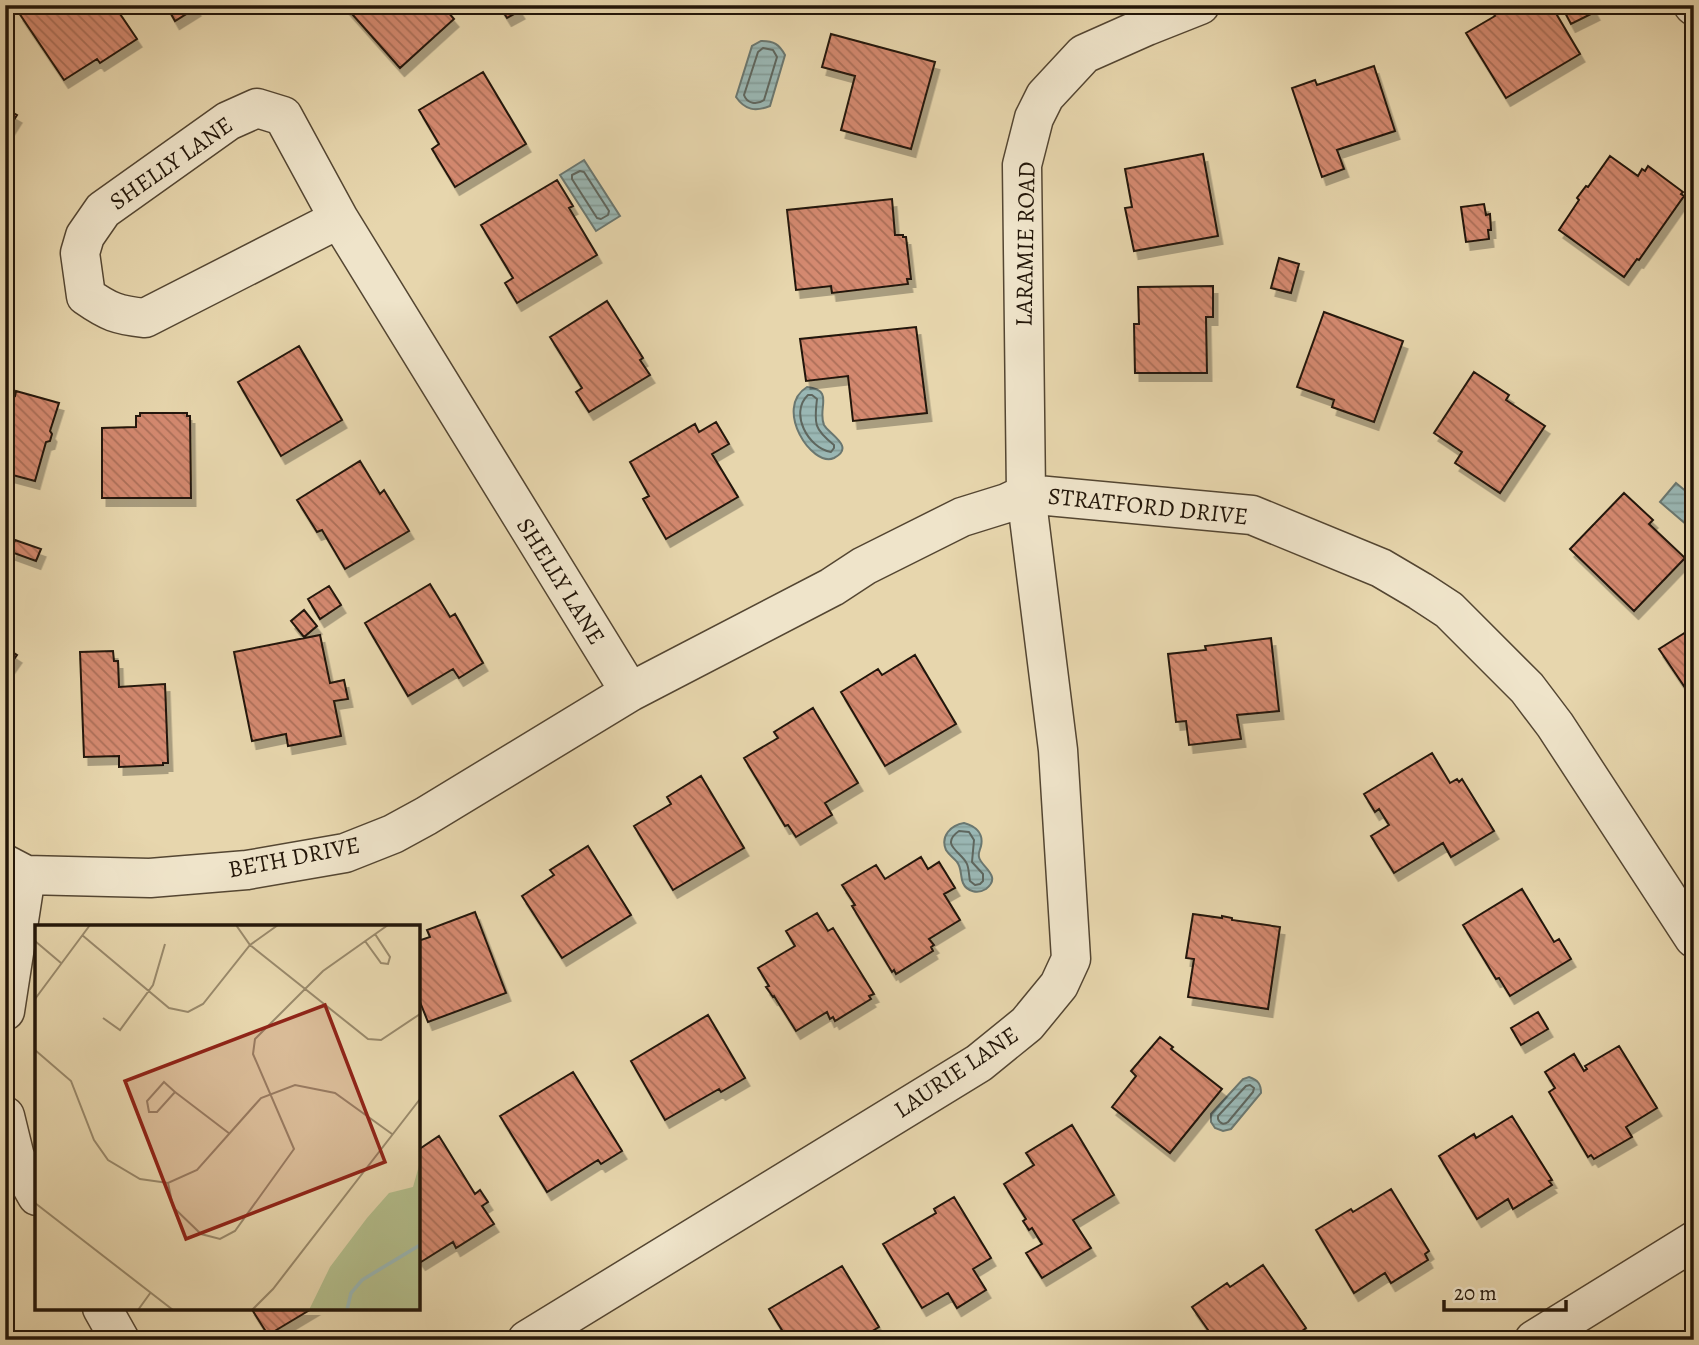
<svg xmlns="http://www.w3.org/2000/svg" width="1699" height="1345" font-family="Alegreya,serif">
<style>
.water{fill:url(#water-rules);stroke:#6a7770;stroke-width:2}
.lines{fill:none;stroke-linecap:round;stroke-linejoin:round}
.shore{stroke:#5e665e;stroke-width:2}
.building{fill:url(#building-back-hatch);stroke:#231609;stroke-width:2;filter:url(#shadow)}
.minor-casing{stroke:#544632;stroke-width:41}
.tertiary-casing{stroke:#544632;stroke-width:41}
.minor{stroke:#efe4ca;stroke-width:38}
.tertiary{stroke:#efe4ca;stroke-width:38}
.labels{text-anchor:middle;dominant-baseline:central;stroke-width:7;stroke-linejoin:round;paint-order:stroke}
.street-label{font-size:24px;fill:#231609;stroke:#efe4ca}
.inset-river{fill:none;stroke:#9ab7b4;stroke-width:3.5}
.inset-road{fill:none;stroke:#99896b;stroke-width:2}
.view{fill:#8f2418;fill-opacity:0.15;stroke:#8f2418;stroke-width:3.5}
.inset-edge{fill:none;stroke:#231609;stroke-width:3.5}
</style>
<defs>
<pattern id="water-rules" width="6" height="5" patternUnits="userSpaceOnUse" patternTransform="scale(1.75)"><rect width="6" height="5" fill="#9ab7b4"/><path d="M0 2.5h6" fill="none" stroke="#849d99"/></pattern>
<pattern id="building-back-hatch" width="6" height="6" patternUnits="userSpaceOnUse" patternTransform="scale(1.75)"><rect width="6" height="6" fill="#d4896f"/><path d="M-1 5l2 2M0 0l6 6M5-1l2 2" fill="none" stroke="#ac6f59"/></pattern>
<filter id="shadow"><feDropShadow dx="4.5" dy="8" stdDeviation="0" flood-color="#0004"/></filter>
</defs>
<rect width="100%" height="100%" fill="#e7d6ad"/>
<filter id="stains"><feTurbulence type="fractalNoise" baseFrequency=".00286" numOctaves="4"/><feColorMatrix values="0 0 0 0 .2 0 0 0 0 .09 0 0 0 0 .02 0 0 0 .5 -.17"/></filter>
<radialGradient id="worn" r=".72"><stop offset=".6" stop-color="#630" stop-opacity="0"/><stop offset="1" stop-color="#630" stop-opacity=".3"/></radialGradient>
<path class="water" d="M 761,41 C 774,41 779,44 785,55 L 770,106 C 755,112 745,110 736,97 L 752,46 Z
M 584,160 L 620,216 L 596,231 L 560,175 Z
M 807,387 C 835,390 817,408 824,425 C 829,434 856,447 834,458 C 812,468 773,408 807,387 Z
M 1676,483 L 1694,498 L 1694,531 L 1660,502 Z
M 964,823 C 975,826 984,833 981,846 C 980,850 978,853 979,857 C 980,866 1003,876 986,889 C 978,894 967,892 963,883 C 960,876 962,868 957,862 C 954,858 949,855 946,850 C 940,836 951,825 964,823 Z
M 1249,1077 C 1258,1080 1261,1084 1261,1093 L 1231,1129 L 1223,1131 L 1215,1128 L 1211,1122 L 1211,1114 L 1243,1079 Z"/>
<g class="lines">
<path class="shore" d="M 763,48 L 773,50 L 777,57 L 764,100 C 757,105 747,104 744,95 L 758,52 Z
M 580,171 L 584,172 L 609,211 L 608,215 L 601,219 L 597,218 L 572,179 L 572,175 Z
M 808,395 L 812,395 L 817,399 C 814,424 814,429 834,445 L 834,448 L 831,452 C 808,448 789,413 808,395 Z
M 959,831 L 969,832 L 974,840 L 972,862 L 983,874 L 983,881 L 980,884 L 975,885 L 970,881 C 969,876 969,869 967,864 C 962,852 939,845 959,831 Z
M 1250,1085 L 1254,1088 L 1253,1092 L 1228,1122 C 1224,1125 1220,1124 1218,1119 L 1218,1116 L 1246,1086 Z"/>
</g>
<path class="building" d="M 31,5 L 114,5 L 137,39 L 100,63 L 97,59 L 64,80 L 19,13 Z
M 166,5 L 194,5 L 196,8 L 175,21 Z
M 344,5 L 442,5 L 454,19 L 400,68 Z
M 499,5 L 516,5 L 520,11 L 507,18 Z
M 1489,5 L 1551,5 L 1580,54 L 1506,98 L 1466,33 L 1495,16 Z
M 1561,5 L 1591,5 L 1595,12 L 1571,24 Z
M 831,34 L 935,62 L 911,149 L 841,130 L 855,76 L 822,67 Z
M 1374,66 L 1395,131 L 1337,150 L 1344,169 L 1322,177 L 1292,88 L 1315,80 L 1317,85 Z
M 483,72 L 526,144 L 455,187 L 432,149 L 439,144 L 419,110 Z
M 5,108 L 17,115 L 5,134 Z
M 1203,154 L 1218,236 L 1134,251 L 1125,208 L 1132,207 L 1125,169 Z
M 1610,156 L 1638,176 L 1642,169 L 1645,171 L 1648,166 L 1683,192 L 1681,194 L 1684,196 L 1639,260 L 1637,259 L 1624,277 L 1559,230 L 1579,200 L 1577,198 L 1586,186 L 1588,187 Z
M 557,180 L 573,206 L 569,208 L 597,255 L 517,303 L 505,283 L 513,278 L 481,225 Z
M 892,199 L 895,235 L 903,235 L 903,237 L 906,237 L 911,279 L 907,279 L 908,284 L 832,293 L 831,286 L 796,290 L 787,210 Z
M 1484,204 L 1486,215 L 1490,214 L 1491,230 L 1488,230 L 1489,239 L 1466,242 L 1461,207 Z
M 1279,258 L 1299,264 L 1291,293 L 1271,288 Z
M 1213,286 L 1213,317 L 1206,317 L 1207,373 L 1135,373 L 1134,324 L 1139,324 L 1138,287 Z
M 607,301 L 643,358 L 640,360 L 650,375 L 589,412 L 576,392 L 582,388 L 550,337 Z
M 1324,312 L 1403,341 L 1374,422 L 1332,407 L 1334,400 L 1297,387 Z
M 916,327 L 927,413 L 853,421 L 848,376 L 806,381 L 800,339 Z
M 299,346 L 342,420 L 281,456 L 238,382 Z
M 1474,372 L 1509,395 L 1506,400 L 1545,426 L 1500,493 L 1455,463 L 1462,452 L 1434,433 Z
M 16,391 L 59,403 L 50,431 L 52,434 L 50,441 L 46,442 L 35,481 L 5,473 L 5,394 L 15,396 Z
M 140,413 L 187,413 L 187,416 L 190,416 L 191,498 L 102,498 L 102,428 L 136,427 L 136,416 L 140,416 Z
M 716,422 L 729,444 L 712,454 L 738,497 L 666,539 L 643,499 L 649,496 L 630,462 L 695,424 L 699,432 Z
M 360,461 L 380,494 L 384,490 L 409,531 L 345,569 L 322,530 L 317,532 L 297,500 Z
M 1624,493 L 1653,520 L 1649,524 L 1685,558 L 1634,611 L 1570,549 Z
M 15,540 L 41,549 L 36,561 L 11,552 Z
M 430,584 L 450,617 L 455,614 L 483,663 L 459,678 L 453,669 L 408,696 L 365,623 Z
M 329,586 L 341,605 L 320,619 L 308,599 Z
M 304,610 L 317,626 L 304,637 L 291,621 Z
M 1694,627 L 1694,701 L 1659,649 Z
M 320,635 L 330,683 L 344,680 L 348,699 L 334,701 L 341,736 L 288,746 L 286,734 L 252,741 L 234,652 Z
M 1271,638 L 1279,711 L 1237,715 L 1241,739 L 1189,745 L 1186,721 L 1176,722 L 1168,654 L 1206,650 L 1205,646 Z
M 5,647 L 17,655 L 5,672 Z
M 113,651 L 114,661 L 118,661 L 119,687 L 165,684 L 168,763 L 163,763 L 163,765 L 119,767 L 119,756 L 84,757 L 80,652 Z
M 915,655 L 956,724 L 885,766 L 841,692 L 878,669 L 882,675 Z
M 813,708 L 858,783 L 825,803 L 832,815 L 796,837 L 788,825 L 785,826 L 744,758 L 778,738 L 774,732 Z
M 1432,753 L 1450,783 L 1457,779 L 1459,782 L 1462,779 L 1494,831 L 1451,857 L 1443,843 L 1394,873 L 1371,836 L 1389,825 L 1379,809 L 1375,812 L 1364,794 Z
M 701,776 L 744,848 L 673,890 L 634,826 L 671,804 L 667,797 Z
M 588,846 L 631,915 L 562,958 L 522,896 L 554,875 L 550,870 Z
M 921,857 L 928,869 L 939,862 L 944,870 L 955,888 L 944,894 L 960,920 L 929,939 L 934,945 L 931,947 L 933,951 L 896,974 L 894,970 L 892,972 L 852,906 L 855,905 L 842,885 L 876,865 L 885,879 Z
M 1522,889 L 1554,942 L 1559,939 L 1571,959 L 1510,996 L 1499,978 L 1496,979 L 1463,925 Z
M 475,912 L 506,993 L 428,1022 L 418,997 L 418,941 L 430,937 L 427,930 Z
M 817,913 L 828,931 L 833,928 L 874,994 L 869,996 L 871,999 L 835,1021 L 833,1017 L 830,1019 L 827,1012 L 796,1031 L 774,996 L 773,997 L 766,987 L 769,986 L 758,968 L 795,946 L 786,931 Z
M 1193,914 L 1222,918 L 1222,916 L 1232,918 L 1232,920 L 1280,927 L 1268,1009 L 1188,997 L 1194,959 L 1186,958 Z
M 1538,1012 L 1548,1029 L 1521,1045 L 1511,1028 Z
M 708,1015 L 745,1078 L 721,1092 L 719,1089 L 665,1120 L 631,1061 Z
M 1160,1037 L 1173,1047 L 1171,1049 L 1222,1089 L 1170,1153 L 1112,1107 L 1136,1076 L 1131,1071 Z
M 1619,1046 L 1657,1108 L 1626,1127 L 1632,1137 L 1594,1159 L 1591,1155 L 1588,1157 L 1549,1092 L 1555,1088 L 1545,1072 L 1574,1054 L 1584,1071 L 1587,1069 L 1585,1066 Z
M 573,1072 L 622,1151 L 601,1164 L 598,1160 L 547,1192 L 500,1116 Z
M 1512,1116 L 1552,1180 L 1549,1181 L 1552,1185 L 1513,1209 L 1508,1199 L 1477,1219 L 1439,1156 L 1474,1134 L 1476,1138 Z
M 1072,1125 L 1114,1195 L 1073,1220 L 1091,1248 L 1042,1278 L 1026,1253 L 1042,1244 L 1032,1228 L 1029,1230 L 1023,1221 L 1026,1219 L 1004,1184 L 1034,1165 L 1026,1153 Z
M 439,1136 L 475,1194 L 480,1190 L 488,1202 L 482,1206 L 494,1224 L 456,1248 L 453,1242 L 421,1262 L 418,1258 L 418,1150 Z
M 1391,1189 L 1429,1251 L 1425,1254 L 1428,1260 L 1391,1283 L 1385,1273 L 1354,1293 L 1316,1230 L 1351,1209 L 1353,1212 Z
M 954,1197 L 991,1258 L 973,1269 L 986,1290 L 957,1308 L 948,1293 L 922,1308 L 883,1244 L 936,1213 L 934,1209 Z
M 1263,1265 L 1306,1328 L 1297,1335 L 1299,1338 L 1296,1340 L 1215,1340 L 1192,1307 L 1227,1283 L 1230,1287 Z
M 842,1266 L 879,1327 L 866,1335 L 868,1340 L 788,1340 L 769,1309 Z
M 251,1308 L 313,1308 L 268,1335 Z"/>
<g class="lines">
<defs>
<path id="minor" d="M 1693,5 L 1694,6
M 257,108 L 283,116 L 339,219 L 145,318 C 117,315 109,312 86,296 L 80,253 L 85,236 L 103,210 L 228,121 Z
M 339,219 L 630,692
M 5,864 L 26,875 L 150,878 L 247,870 L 345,853 L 393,834 L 426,816 L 630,692 L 832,587 L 864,566 L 962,517 L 1007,503 L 1026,494 L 1252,515 L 1381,568 L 1420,591 L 1449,610 L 1527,688 L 1555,725 L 1694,938
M 5,1011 L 26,875
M 5,1116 L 15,1157 L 37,1196
M 102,1308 L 120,1340
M 527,1340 L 979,1063 L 1027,1024 L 1059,985 L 1071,959 L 1058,750 L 1026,494 L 1022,165 L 1034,118 L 1045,96 L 1084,54 L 1147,26 L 1200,5"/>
<path id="tertiary" d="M 1534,1340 L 1694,1241"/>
</defs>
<use href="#minor" class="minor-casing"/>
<use href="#tertiary" class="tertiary-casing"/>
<use href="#minor" class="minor"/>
<use href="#tertiary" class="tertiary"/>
</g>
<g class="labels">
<g class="street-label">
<text transform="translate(171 163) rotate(-35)">SHELLY LANE</text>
<text transform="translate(1025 244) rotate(-89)">LARAMIE ROAD</text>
<text transform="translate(1148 506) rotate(6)">STRATFORD DRIVE</text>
<text transform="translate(561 581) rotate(58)">SHELLY LANE</text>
<text transform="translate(294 857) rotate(-11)">BETH DRIVE</text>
<text transform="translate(956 1072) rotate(-34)">LAURIE LANE</text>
</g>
</g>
<g transform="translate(35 925)">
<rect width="385" height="385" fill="#e7d6ad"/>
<path d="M 385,237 L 385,385 L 274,385 L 295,342 L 332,293 L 354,268 L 378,262 Z" fill="#b3be8c"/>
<path class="inset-river" d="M 312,385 L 316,368 L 327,355 L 385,320"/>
<path class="inset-road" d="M 201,0 L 215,20 L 333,114 L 346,115 L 385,89M 47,10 L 134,83 L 153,87 L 168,79 L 215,20 L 243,0M 0,16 L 26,38M 330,16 L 346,38 L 353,39 L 355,32 L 340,9M 0,74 L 55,0M 68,93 L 85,105 L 118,60 L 130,19M 0,125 L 36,156 L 59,215 L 73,235 L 105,254 L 133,258 L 162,245 L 226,173 L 260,160 L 300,168 L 357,209M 129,157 L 140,167 L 122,187 L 114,187 L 112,176 ZM 140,167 L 195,209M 133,258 L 138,282 L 166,309 L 185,314 L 200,306 L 259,224 L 218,129 L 220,114 L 288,46 L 353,0M 0,278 L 138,385M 103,385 L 116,367M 217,385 L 238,364 L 385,174"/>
<path class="view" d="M 290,80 L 350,237 L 151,314 L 90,156 Z"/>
<rect width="385" height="385" class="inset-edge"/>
</g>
<rect width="1699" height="1345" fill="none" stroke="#e7d6ad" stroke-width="28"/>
<rect x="7" y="7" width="1685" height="1331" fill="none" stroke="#231609" stroke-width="3.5"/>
<rect x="14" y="14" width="1671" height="1317" fill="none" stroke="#231609" stroke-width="2"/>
<path d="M1444 1300v10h122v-10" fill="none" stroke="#231609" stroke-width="3.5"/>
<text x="1454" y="1300" font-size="21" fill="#231609" stroke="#efe4ca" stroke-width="5" paint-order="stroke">20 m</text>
<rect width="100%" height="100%" filter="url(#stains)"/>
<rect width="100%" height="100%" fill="url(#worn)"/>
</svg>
